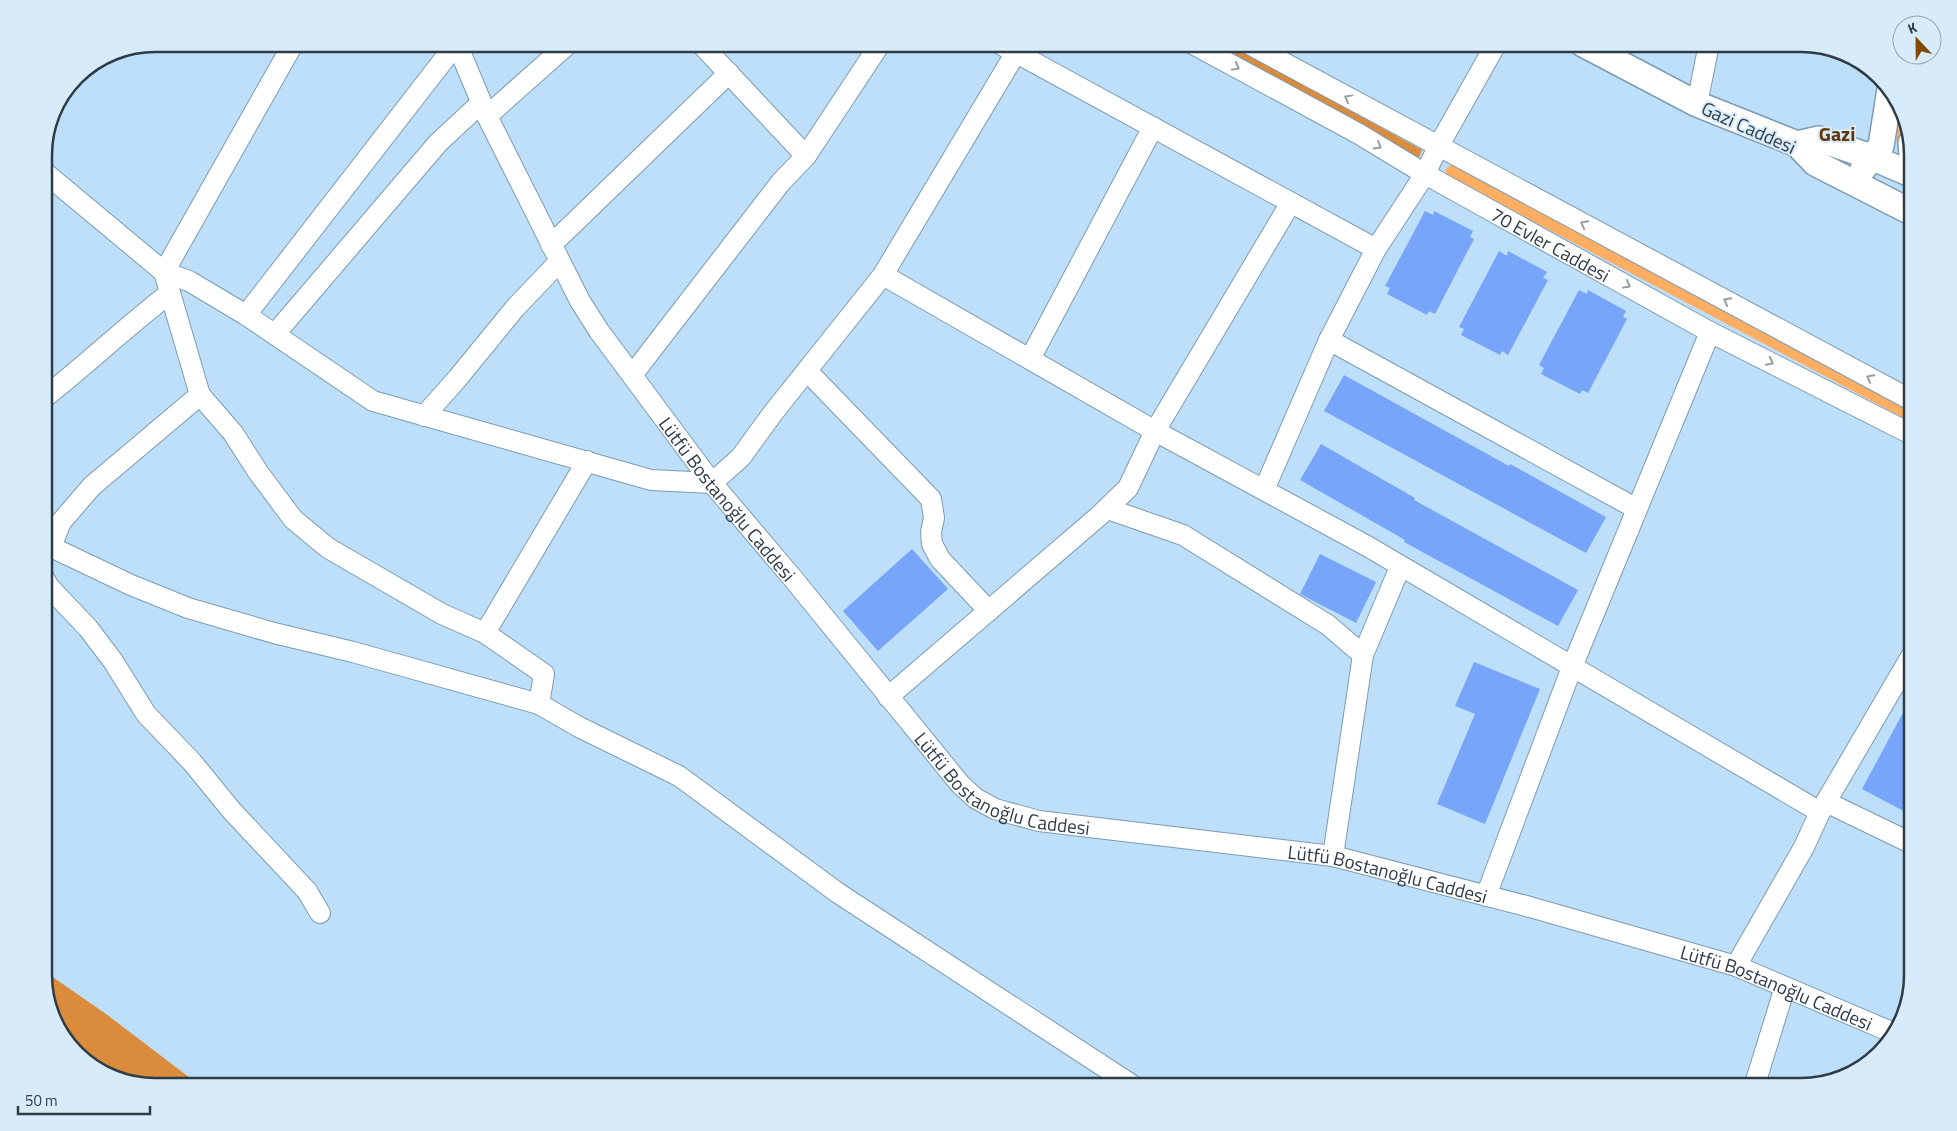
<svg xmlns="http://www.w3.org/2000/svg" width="1957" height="1131" font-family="'Titillium Web',sans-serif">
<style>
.green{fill:#feae63}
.forest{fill:#db8b3c}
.building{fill:#77a5fa}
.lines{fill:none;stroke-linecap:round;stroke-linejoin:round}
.minor-casing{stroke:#7c9bb4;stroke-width:22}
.major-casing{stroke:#7c9bb4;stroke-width:28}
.minor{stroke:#fff;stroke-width:20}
.major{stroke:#fff;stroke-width:25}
.oneway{stroke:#979ea2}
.labels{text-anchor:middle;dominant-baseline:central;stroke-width:4;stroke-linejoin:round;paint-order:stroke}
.street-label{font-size:19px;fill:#2f3c46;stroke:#d7ebfb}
.neighbourhood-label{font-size:20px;font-weight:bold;fill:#61380c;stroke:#d7ebfb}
.rim{fill:none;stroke:#2f3c46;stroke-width:2.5}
</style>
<rect width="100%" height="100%" fill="#bedffa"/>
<path class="green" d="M 1898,104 C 1902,114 1908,135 1897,142 L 1894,139 Z
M 1452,164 L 1913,413 L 1913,423 L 1446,175 L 1446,169 Z"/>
<path class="forest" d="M 1205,44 L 1229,44 L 1422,150 L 1418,160 Z
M 44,971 L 106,1014 L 202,1087 L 155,1087 L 100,1072 L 62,1038 L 44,983 Z"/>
<path class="building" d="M 1425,211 L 1433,215 L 1434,211 L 1473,231 L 1470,237 L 1474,239 L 1435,314 L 1429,311 L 1427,315 L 1387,294 L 1390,288 L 1385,286 Z
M 1499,251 L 1507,256 L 1508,251 L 1547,272 L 1543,278 L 1548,280 L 1508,355 L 1502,351 L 1500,355 L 1461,335 L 1464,329 L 1459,327 Z
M 1579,290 L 1587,294 L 1588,290 L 1626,311 L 1623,317 L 1627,319 L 1588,393 L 1582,390 L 1580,394 L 1541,374 L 1544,368 L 1539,365 Z
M 1344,375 L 1509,466 L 1510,464 L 1606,517 L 1586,553 L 1324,411 Z
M 1321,444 L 1415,498 L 1414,500 L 1578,590 L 1558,626 L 1404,542 L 1405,540 L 1300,480 Z
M 912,549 L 948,589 L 878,651 L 843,611 Z
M 1320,554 L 1376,582 L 1356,623 L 1300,594 Z
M 1474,662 L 1540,689 L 1485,824 L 1437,804 L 1475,714 L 1455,706 Z
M 1913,694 L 1913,816 L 1862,789 Z"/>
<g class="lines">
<defs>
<g id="minor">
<path d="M 293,44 L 164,272 L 200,395 L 233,433 L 258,472 L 293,519 L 328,548 L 442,614 L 485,633 L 544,674 L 539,704"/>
<path id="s1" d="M 457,44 L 487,116 L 580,301 L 599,331 L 712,483 L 795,581 L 960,784 L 975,798 L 995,809 L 1039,821 L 1333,856 L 1530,907 L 1736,966 L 1896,1034"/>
<path d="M 701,44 L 806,156"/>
<path d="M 1000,44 L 1376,249"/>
<path id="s2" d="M 1193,44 L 1359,134 L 1425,174 L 1710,332 L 1913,435"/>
<path d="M 1249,44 L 1913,401"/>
<path d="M 1697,104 L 1709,44"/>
<path d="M 487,116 L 568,44"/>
<path d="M 44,172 L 164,272 L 189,281 L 246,315 L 373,401 L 651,480 L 712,483 L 741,457 L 773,413 L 883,275 L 1021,44"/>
<path d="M 551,245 L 729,73"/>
<path d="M 883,275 L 1155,431 L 1367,546 L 1820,812"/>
<path d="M 246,315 L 456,44"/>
<path d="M 275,334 L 438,143 L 481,103"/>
<path d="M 1329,340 L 1637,509"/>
<path d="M 1030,359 L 1153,127"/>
<path d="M 807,371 L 931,499 L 934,518 L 931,532 L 932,544 L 940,559 L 989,611"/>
<path d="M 633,374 L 781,182 L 806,156 L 880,44"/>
<path d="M 44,398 C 87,364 127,326 170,293"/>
<path d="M 424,416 L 457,379 L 515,308 L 559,262"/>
<path d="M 1264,490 L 1329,340 L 1376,249 L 1425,174 L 1438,147 L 1496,44"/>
<path d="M 1108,509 L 1183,535 L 1328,625 L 1363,655"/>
<path d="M 51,547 L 61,522 L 92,486 L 200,395"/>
<path d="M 44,550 L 51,547 L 131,585 L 188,608 L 274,633 L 353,652 L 539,704 L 579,727 L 679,776 L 838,893 L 1135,1087"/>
<path d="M 44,578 L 49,587 L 88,628 L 113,661 L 146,714 L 192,762 L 232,811 L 307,891 L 320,913"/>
<path d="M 485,633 L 587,461"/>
<path d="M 888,697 L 1099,516 L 1128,488 L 1155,431 L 1290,204"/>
<path d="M 1826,802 L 1913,844"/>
<path d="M 1333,856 L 1363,655 L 1400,567"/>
<path d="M 1486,896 L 1572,667 L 1710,332"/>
<path d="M 1736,966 L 1804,847 L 1820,812 L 1913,653"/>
<path d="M 1754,1087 L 1785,987"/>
</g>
<path id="major" d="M 1583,44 L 1697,104 L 1797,144 L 1815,163 L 1913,213
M 1911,143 L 1913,167
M 1797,144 L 1819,139 L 1871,157 L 1913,175
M 1863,169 L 1881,146 L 1890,89"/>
</defs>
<use href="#minor" class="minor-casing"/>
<use href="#major" class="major-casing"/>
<use href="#minor" class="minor"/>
<use href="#major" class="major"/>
</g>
<defs><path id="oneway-chevron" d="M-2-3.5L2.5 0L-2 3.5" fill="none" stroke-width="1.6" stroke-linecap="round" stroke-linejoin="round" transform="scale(1.25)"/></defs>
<g class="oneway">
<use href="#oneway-chevron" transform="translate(1236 67) rotate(29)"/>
<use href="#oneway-chevron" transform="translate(1348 98) rotate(-151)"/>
<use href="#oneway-chevron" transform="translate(1378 146) rotate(31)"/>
<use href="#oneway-chevron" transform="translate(1584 224) rotate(-152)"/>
<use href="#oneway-chevron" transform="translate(1627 285) rotate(29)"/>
<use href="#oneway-chevron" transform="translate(1727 301) rotate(-152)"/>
<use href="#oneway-chevron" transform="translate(1770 362) rotate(27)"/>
<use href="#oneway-chevron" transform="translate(1870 378) rotate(-152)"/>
</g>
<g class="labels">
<g class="street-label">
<text transform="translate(1749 127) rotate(24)">Gazi Caddesi</text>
<text stroke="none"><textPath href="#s2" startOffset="410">70 Evler Caddesi</textPath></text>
<text stroke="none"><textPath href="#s1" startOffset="532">Lütfü Bostanoğlu Caddesi</textPath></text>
<text stroke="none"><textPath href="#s1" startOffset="938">Lütfü Bostanoğlu Caddesi</textPath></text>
<text stroke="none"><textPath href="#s1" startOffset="1342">Lütfü Bostanoğlu Caddesi</textPath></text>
<text stroke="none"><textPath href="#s1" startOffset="1748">Lütfü Bostanoğlu Caddesi</textPath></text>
</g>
<g class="neighbourhood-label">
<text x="1837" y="133">Gazi</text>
</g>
</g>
<path d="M0 0H1957V1131H0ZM155 52H1801A103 103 0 0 1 1904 155V975A103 103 0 0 1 1801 1078H155A103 103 0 0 1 52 975V155A103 103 0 0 1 155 52Z" fill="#d7ebfb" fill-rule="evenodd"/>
<path class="rim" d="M155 52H1801A103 103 0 0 1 1904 155V975A103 103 0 0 1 1801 1078H155A103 103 0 0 1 52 975V155A103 103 0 0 1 155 52Z"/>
<g transform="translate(1917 40) rotate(338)"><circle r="24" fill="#d7ebfb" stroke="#94a5b3"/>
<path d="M0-4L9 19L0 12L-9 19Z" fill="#824800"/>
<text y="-8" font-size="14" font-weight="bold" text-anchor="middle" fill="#2f3c46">K</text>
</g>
<path d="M18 1106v8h132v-8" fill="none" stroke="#2f3c46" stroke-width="2.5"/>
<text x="25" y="1106" font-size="15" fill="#2f3c46" stroke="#d7ebfb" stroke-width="4" paint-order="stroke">50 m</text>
</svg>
